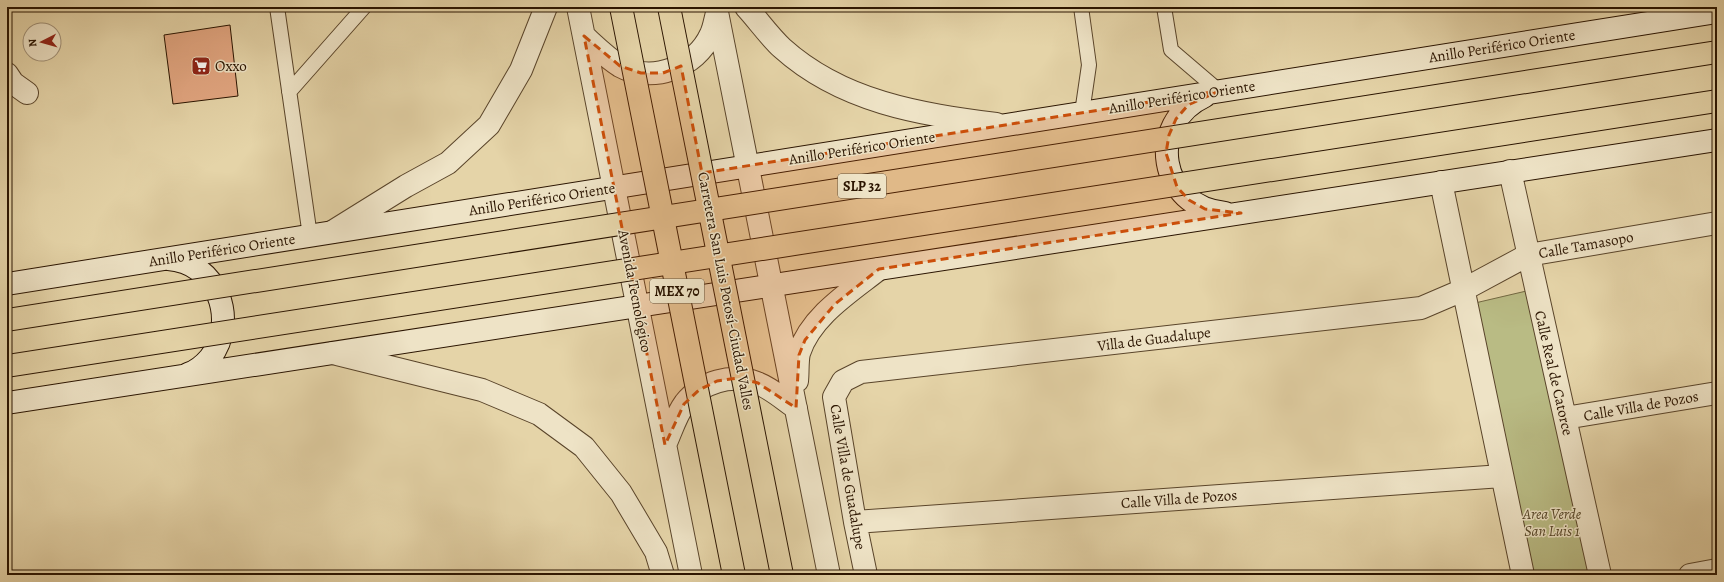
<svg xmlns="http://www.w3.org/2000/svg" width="1724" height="582" font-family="Alegreya,serif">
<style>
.green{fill:#b9bb84;stroke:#726842}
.building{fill:#e2a681;stroke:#2a1400}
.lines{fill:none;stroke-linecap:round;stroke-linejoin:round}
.service-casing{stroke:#59442a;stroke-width:16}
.minor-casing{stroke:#59442a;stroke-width:24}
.tertiary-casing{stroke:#59442a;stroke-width:24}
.secondary-casing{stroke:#2a1400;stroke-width:24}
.service{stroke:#eee3c6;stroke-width:14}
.minor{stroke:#eee3c6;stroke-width:22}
.tertiary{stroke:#eee3c6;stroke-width:22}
.secondary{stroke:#eee3c6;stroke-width:22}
.primary-bridge-casing{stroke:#2a1400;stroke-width:24;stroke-linecap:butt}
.trunk-bridge-casing{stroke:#2a1400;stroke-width:24;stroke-linecap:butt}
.primary-bridge{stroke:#e5d4a8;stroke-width:22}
.trunk-bridge{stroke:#e5d4a8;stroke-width:22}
.marked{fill:#cc4f0a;fill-opacity:0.2;stroke:#cc4f0a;stroke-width:3;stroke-dasharray:8 5;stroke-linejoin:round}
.labels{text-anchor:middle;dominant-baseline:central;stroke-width:3;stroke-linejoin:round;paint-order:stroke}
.shield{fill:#eee3c6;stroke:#65523b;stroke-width:1}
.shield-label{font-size:14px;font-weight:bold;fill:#2a1400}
.street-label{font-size:15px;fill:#2a1400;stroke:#eee3c6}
.poi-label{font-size:15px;fill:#2a1400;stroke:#eee3c6;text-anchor:start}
.park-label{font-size:15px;font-style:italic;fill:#554628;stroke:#eee3c6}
</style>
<rect width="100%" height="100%" fill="#e5d4a8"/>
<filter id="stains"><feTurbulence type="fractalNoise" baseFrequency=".005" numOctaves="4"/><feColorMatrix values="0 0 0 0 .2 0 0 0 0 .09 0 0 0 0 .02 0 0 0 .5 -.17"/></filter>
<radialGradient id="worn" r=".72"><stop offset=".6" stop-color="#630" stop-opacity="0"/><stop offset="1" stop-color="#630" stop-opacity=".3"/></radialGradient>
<path class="green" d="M 1535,289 L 1595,575 L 1532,575 L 1475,303 Z"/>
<path class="building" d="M 230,25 L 238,96 L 173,104 L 164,35 Z"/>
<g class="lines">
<defs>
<path id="service" d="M 277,7 L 310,236
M 1081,7 L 1089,65 L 1082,113
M 1164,7 L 1171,50 L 1219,91
M 289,92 L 364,7"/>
<path id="minor" d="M 7,74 L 13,83 L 27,93
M 1510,171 L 1600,575
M 1441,182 L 1523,575
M 1565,418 L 1717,393
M 855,522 L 1502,476
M 866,575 L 855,522 L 834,397 L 843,381 L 861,372 L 1421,308 L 1463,290 L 1528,255 L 1717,223
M 1690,575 L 1717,570"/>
<path id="tertiary" d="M 578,7 L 691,575
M 716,7 L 829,575
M 746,7 C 758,20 769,36 782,48 C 842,102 919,114 996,124
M 584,36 C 595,46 607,58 620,66 C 653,84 696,67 711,34 C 714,28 715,20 717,13
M 332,232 L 406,186 L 448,163 L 489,125 L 521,70 L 546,7
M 333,353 L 482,390 L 539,414 L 584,447 L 621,493 L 656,552 L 663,575
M 797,381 C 798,372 797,361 799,353 C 811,316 850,292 879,269
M 665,445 C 671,432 676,415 685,403 C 702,382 731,373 757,383 C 771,388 784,400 796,408"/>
<path id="secondary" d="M 1205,96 C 1145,124 1159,207 1225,213
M 168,259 C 217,262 239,320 210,358 C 204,365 197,371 188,374
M 7,284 L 1717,12
M 7,403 L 1717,140"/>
</defs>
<use href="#service" class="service-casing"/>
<use href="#minor" class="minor-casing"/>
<use href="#tertiary" class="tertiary-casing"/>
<use href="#secondary" class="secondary-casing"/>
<use href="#service" class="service"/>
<use href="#minor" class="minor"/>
<use href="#tertiary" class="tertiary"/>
<use href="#secondary" class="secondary"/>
<defs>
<path id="primary-bridge" d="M 621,7 L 734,575
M 669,7 L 782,575"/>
<path id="trunk-bridge" d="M 7,320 L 1717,52
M 7,366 L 1717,101"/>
</defs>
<use href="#primary-bridge" class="primary-bridge-casing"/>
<use href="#trunk-bridge" class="trunk-bridge-casing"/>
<use href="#primary-bridge" class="primary-bridge"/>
<use href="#trunk-bridge" class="trunk-bridge"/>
</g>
<path class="marked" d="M 584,36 L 620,66 L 641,73 L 663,73 L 681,66 L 702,173 L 1219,91 L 1188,105 L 1176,119 L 1169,135 L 1166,153 L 1177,187 L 1189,200 L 1205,209 L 1241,213 L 879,269 L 835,304 L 805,340 L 799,355 L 796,408 L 758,383 L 738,378 L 717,381 L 699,390 L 684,404 L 665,445 Z"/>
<defs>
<symbol id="supermarket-square" viewBox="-11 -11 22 22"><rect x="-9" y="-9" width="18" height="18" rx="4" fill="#8f2418" stroke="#eee3c6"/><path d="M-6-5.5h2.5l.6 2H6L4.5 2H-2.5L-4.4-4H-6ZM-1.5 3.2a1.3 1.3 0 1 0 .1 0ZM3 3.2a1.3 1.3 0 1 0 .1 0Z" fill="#fff"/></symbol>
</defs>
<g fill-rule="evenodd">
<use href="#supermarket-square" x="190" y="55" width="22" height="22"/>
</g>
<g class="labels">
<g class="shield">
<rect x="838" y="174" width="48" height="24" rx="3"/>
<rect x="650" y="279" width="54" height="24" rx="3"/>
</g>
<g class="shield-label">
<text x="862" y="186">SLP 32</text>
<text x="677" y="291">MEX 70</text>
</g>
<g class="street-label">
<text transform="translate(1502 46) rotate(-9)">Anillo Periférico Oriente</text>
<text transform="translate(1182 97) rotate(-9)">Anillo Periférico Oriente</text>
<text transform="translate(862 148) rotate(-9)">Anillo Periférico Oriente</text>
<text transform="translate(542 199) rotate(-9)">Anillo Periférico Oriente</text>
<text transform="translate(1586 245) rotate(-10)">Calle Tamasopo</text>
<text transform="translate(222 250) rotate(-9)">Anillo Periférico Oriente</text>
<text transform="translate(635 291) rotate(79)">Avenida Tecnológico</text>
<text transform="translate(726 291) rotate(79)">Carretera San Luis Potosí-Ciudad Valles</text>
<text transform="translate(1154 339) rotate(-7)">Villa de Guadalupe</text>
<text transform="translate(1554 373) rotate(77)">Calle Real de Catorce</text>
<text transform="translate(1641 406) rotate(-10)">Calle Villa de Pozos</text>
<text transform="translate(848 477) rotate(80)">Calle Villa de Guadalupe</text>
<text transform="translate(1179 499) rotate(-4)">Calle Villa de Pozos</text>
</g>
<g class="poi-label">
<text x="215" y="66">Oxxo</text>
</g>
<g class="park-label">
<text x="1552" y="514">Area Verde<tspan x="1552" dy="17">San Luis 1</tspan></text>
</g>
</g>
<rect width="1724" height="582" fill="none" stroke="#e5d4a8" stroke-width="24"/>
<rect x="8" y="8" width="1708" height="566" fill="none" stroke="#2a1400" stroke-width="2"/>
<rect x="12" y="12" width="1700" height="558" fill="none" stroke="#2a1400"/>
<g transform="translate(42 42) rotate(264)"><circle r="19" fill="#eee3c6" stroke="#a09077"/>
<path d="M0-3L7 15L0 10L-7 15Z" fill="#8f2418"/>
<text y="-6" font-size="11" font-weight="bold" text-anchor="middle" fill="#2a1400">N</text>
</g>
<rect width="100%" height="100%" filter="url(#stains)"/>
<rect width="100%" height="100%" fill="url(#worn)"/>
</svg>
